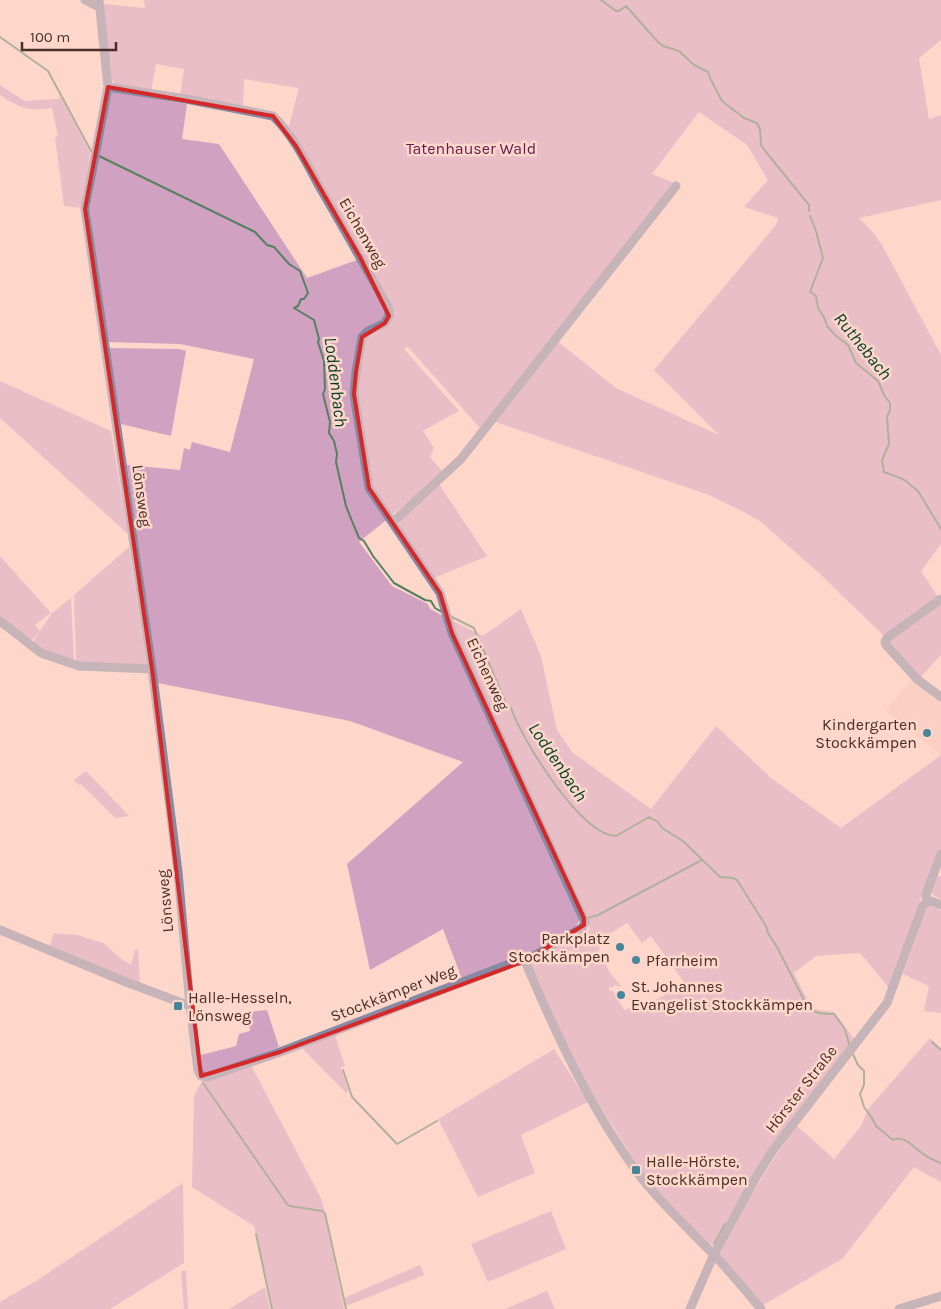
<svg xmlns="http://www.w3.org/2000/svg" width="941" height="1309" font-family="Karla,sans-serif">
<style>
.built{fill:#f3c8ba}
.green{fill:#d1a1c2;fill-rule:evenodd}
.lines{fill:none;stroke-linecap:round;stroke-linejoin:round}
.stream{stroke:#568062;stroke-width:2}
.minor{stroke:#868aa2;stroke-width:9}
.marked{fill:none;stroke:#d62828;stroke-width:4;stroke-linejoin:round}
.poi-dot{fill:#458799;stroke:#fed7cb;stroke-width:2}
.labels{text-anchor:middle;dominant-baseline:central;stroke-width:5;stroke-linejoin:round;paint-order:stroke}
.park-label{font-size:16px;fill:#611951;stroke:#fed7cb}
.street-label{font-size:16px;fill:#482f27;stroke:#fed7cb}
.poi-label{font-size:16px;fill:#482f27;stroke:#fed7cb;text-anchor:start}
.water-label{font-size:18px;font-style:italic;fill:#023e24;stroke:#fed7cb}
</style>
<rect width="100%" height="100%" fill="#fed7cb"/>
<path class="built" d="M 912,679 L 941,703 L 941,755 L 886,711 Z"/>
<path class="green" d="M 144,0 L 941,0 L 941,40 L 919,58 L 929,119 L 941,115 L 941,200 L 859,218 L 872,231 L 882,245 L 941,355 L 941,544 L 921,571 L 938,597 L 884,636 L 819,573 L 760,521 L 744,512 L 709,495 L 493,421 L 557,341 L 616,388 L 719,435 L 654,370 L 776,225 L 778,218 L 744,207 L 768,180 L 747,145 L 699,112 L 652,174 L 674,183 L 480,428 L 408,347 L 404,349 L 459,411 L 423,431 L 434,448 L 430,457 L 443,472 L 421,492 L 359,542 L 392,586 L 428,604 L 430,609 L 445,617 L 580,919 L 576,927 L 524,956 L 462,979 L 443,929 L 370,970 L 347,864 L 463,762 L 350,721 L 158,683 L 127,465 L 180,470 L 184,448 L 190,450 L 192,442 L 230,452 L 254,359 L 180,344 L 106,342 L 90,209 L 109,96 L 113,91 L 187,104 L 182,139 L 219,144 L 307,278 L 365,257 L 289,126 L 299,88 L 244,79 L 243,108 L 180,96 L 184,69 L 156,64 L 151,91 L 116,86 L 110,77 L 103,4 L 145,8 Z
M 0,85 L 25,101 L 57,99 L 61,97 L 90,153 L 82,208 L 64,206 L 55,137 L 58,136 L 52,108 C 27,111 21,109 0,95 Z
M 110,348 L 179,349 L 186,351 L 171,436 L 121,424 L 108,351 Z
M 0,381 L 111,431 L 128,534 L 0,418 Z
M 439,484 L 487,556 L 434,578 L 399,527 L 401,520 Z
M 129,547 L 147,667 L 76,663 L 74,595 Z
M 0,556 L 51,613 L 35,625 L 40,631 L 52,613 L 71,598 L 74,662 L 43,652 L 32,644 L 39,632 L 31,641 L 0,618 Z
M 941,603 L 941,655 L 919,679 L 889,645 L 890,639 Z
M 521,609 L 541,656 L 557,730 L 572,752 L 651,809 L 716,726 L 771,778 L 841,828 L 941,755 L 941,864 L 937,876 L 941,876 L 941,900 L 931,893 L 922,895 L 889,988 L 860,953 L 816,956 L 794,973 L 812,1009 L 834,1012 L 855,1040 L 768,1151 L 713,1244 L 710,1244 L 670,1206 L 646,1179 L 573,1063 L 531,967 L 531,962 L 583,931 L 587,932 L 590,929 L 455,632 L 451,620 L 483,636 ZM 627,923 L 642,943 L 651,936 L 684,982 L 662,997 L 624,1010 L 613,991 L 609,991 L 609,988 L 616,985 L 620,987 L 621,986 L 611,974 L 598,952 L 600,949 L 596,943 Z
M 86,771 L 129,816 L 115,818 L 81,784 L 78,785 L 74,780 Z
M 932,906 L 941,911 L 941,1013 L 924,1011 L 929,986 L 903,974 L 926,909 Z
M 54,933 L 77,935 L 103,943 L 120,958 L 131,965 L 135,950 L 138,949 L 140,984 L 49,948 Z
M 267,1010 L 279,1047 L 209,1074 L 202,1071 L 201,1055 L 236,1046 L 239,1034 L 250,1031 L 249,1012 Z
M 335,1035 L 345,1066 L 341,1067 L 348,1091 L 346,1093 L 302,1048 Z
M 930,1038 L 941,1048 L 941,1182 L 914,1167 L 842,1259 L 763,1305 L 718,1254 C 743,1210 766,1166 797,1126 L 834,1159 L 861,1126 L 868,1109 Z
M 554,1049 L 588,1102 L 521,1135 L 535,1173 L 478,1197 L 438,1119 Z
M 251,1065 L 322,1200 L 344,1309 L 273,1309 L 254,1226 L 192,1187 L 194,1096 L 202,1081 Z
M 183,1183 L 184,1263 L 110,1309 L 0,1309 L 0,1302 L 36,1281 Z
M 551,1211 L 566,1249 L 488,1282 L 471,1244 Z
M 420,1265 L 424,1275 L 346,1306 L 344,1298 Z
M 181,1271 L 186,1271 L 188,1309 L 184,1309 Z
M 265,1287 L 270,1309 L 229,1309 Z
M 547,1291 L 555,1309 L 505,1309 Z"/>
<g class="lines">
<path class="stream" d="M 601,0 L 616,11 L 619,11 L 626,6 L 658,42 L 663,46 L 679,51 L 694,65 L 708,72 L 711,80 L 722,101 L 744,118 L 757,123 L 760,129 L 761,145 L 766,152 L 809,205 L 809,211
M 0,37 L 48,71 L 91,151
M 99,156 L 255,232 L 267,245 L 274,247 L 289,264 L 300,271 L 308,293 L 304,299 L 301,299 L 298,306 L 294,308 L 314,320 L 319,339 L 318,342 L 324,361 L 325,389 L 323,394 L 330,422 L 329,433 L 334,441 L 337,454 L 336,462 L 346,506 L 352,521 L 359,538 L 364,541 L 373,556 L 394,583 L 425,600 L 431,601 L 435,608 L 442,612
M 810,216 L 816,231 L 823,258 L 810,292 L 816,296 L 818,308 L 824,317 L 827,326 L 835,335 L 848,345 L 856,363 L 878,381 L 884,395 L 890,403 L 890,410 L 887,417 L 889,444 L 882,460 L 884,472 L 903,479 L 918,491 L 941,529
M 450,616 L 474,628 L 507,706 L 511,708 C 521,738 581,836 616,836 L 649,817 L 658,822 L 662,828 L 683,841 L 720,877 L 733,878 L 737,880 L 766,926 L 768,933 L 777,947 L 807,1006 C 814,1014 823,1014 834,1014 L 845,1029 L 849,1044
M 588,918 L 598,915 L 702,860
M 932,1042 L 941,1050
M 852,1052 L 858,1065 L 864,1071 L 864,1085 L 860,1094 L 864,1107 L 872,1118 L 876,1126 L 893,1140 C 905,1135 913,1147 922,1153 C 927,1157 935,1161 941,1163
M 343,1070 L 352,1097 L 397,1144 L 437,1121
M 203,1083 L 287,1204 L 290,1206 L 322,1211 L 325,1213 L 346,1309
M 256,1234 L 272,1309
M 714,1244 L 725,1224"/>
<path class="minor" d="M 85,0 L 99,7
M 99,0 L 108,87 L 85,209 L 152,669 L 178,872 L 190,1006 L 198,1070 L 201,1076 L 208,1077 L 280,1052 L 515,962 L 525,961 L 582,928 L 585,922 L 452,633 L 440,593 L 369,488 L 354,394 L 356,372 L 362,337 L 368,331 L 385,323 L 389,316 L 389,309 C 366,268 343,227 319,186 C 306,162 293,135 273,116 L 186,99 L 108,87
M 393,522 L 461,459 L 676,186
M 941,599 L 887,638 L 885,642 L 886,645 L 918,680 L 941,697
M 0,621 L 41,653 L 79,666 L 152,669
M 927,902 L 926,894 L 941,854
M 0,930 L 126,982 L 190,1006
M 525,961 C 557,1037 593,1114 643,1180 C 664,1206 688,1228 711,1252 C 729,1270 745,1290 761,1309
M 690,1309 L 714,1254 L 756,1177 L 773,1150 L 887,1003 L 923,905 L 931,901 L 941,905
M 899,1309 L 941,1296"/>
</g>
<path d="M0 0H941V1309H0ZM 108,87 L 273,116 L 296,146 L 360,257 L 389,316 L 385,323 L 362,337 L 356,372 L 354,394 L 369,488 L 440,593 L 452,633 L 584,918 L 584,925 L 525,961 L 280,1052 L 201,1076 L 152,669 L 85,209 Z" fill="#fed7cb" fill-opacity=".55" fill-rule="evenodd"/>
<path class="marked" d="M 108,87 L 273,116 L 296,146 L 360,257 L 389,316 L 385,323 L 362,337 L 356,372 L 354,394 L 369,488 L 440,593 L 452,633 L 584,918 L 584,925 L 525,961 L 280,1052 L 201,1076 L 152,669 L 85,209 Z"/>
<g class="poi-dot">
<circle cx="927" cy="733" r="5"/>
<circle cx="620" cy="947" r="5"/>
<circle cx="636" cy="960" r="5"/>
<circle cx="621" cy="995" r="5"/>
<rect x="173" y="1001" width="10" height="10" rx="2.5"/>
<rect x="631" y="1165" width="10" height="10" rx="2.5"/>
</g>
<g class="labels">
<g class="park-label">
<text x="471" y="148">Tatenhauser Wald</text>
</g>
<g class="street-label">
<text transform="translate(363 233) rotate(60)">Eichenweg</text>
<text transform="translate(142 496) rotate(82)">Lönsweg</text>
<text transform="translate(488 674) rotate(65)">Eichenweg</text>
<text transform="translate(165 901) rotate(-95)">Lönsweg</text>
<text transform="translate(393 993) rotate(-21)">Stockkämper Weg</text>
<text transform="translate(801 1089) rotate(-52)">Hörster Straße</text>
</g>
<g class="poi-label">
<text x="917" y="724" text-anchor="end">Kindergarten<tspan x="917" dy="18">Stockkämpen</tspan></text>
<text x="610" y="938" text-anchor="end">Parkplatz<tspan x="610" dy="18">Stockkämpen</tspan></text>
<text x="646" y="960">Pfarrheim</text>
<text x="631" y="986">St. Johannes<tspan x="631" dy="18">Evangelist Stockkämpen</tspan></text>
<text x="188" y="997">Halle-Hesseln,<tspan x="188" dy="18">Lönsweg</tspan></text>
<text x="646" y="1161">Halle-Hörste,<tspan x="646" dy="18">Stockkämpen</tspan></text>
</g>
<g class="water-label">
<text transform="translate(863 346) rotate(51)">Ruthebach</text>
<text transform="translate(336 382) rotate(83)">Loddenbach</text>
<text transform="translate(558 762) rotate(56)">Loddenbach</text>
</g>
</g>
<path d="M22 42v8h94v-8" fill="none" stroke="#482f27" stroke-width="2.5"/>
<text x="30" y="42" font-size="15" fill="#482f27" stroke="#fed7cb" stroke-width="4" paint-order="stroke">100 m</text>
</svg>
